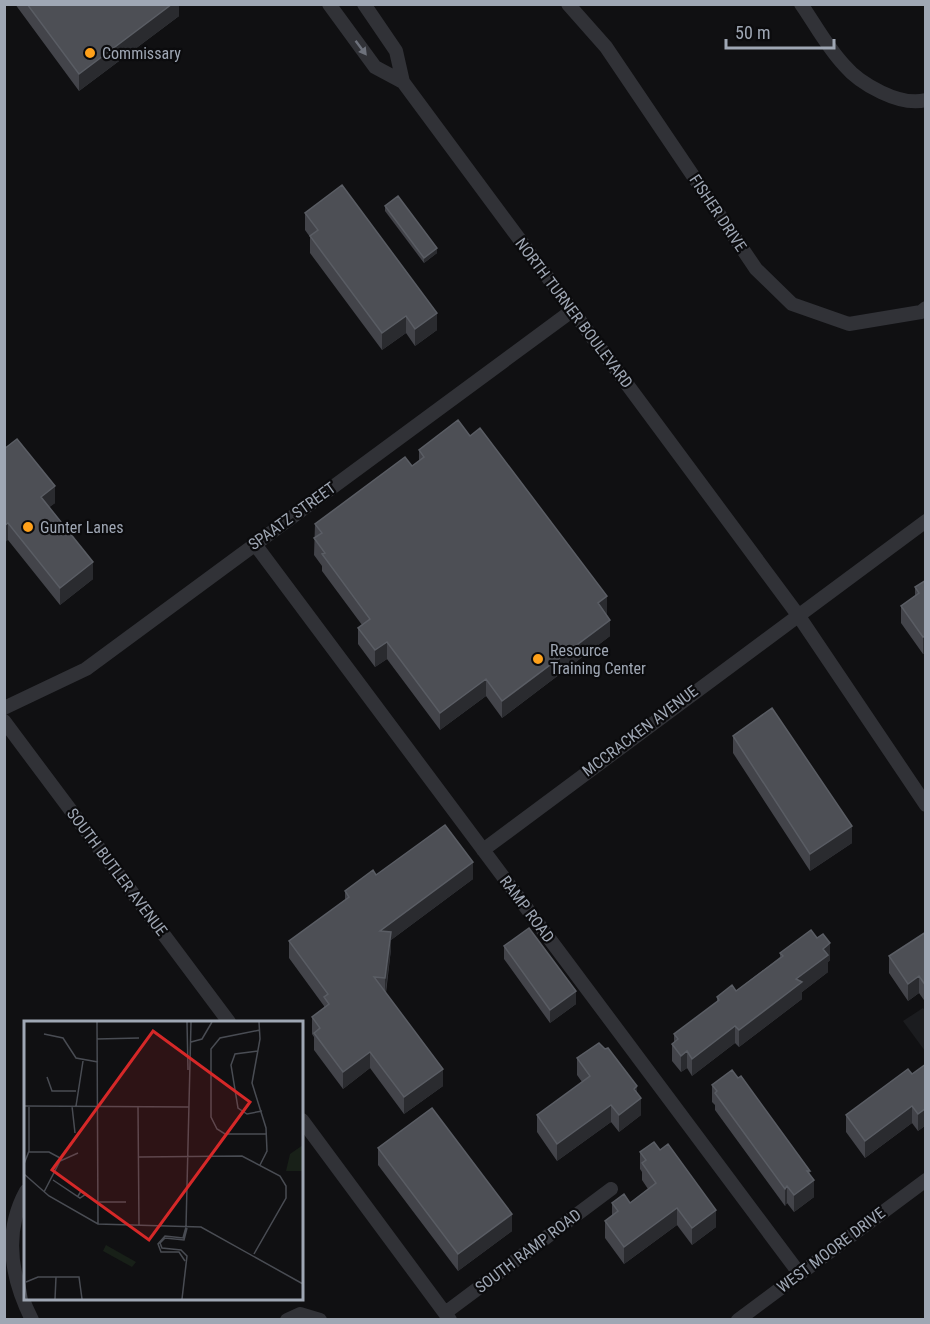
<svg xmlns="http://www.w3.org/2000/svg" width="930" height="1324" font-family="'Roboto Condensed',sans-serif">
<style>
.built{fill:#1b1c1f}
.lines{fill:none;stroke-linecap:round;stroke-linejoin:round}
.street{stroke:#313237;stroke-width:14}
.wall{fill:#43444a}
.shaded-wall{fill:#2a2b2f}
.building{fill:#4d4f55;stroke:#5a5d64;stroke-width:1.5}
.oneway{fill:#6e727c}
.poi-dot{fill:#ffa11a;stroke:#0b0b0d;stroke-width:2}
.labels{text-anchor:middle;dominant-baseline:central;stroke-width:4.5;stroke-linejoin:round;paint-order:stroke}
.poi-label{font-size:16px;fill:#9fa7b4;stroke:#0b0b0d;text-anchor:start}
.street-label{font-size:16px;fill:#9fa7b4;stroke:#0b0b0d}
.inset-road{fill:none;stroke:#494c53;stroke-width:1.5}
.view{fill:#d62828;fill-opacity:0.15;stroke:#d62828;stroke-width:3}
.inset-edge{fill:none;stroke:#9fa7b4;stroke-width:3}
</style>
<rect width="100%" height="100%" fill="#101012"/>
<path class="built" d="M 923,1008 L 925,1011 L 925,1051 L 903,1021 Z"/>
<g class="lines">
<path class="street" d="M 329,4 L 375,67 L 403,82
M 364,4 L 396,51 L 403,82 L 798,615 L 926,805
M 568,4 L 606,47 L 756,269 L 792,304 L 849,324 L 921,312 L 926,308
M 801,4 C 815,24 827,47 844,65 C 860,84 900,107 926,100
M 254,543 L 799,1273
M 4,708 L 86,669 L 573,310
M 4,721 L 229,1022
M 483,850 L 926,521
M 302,1120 L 450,1320
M 26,1191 C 3,1233 11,1278 32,1320
M 445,1313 L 611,1189
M 287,1320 L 300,1314 L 320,1320
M 738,1320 L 926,1180"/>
</g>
<path class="wall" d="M 15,4 L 179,4 L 179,16 L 79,91 Z
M 385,206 L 437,253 L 424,263 L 385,211 Z
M 305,213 L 437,330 L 415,346 L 406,333 L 382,350 L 310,253 L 310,237 L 305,230 Z
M 4,449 L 55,503 L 49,507 L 93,579 L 60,605 L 8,540 Z
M 419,450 L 607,613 L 606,614 L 610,636 L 502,718 L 486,696 L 440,730 L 387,659 L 375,667 L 358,644 L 358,628 L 362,625 L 322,571 L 322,566 L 314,555 L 315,524 L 412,466 L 419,461 Z
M 926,580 L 926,653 L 923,654 L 901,623 L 901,606 L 915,596 L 915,587 Z
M 733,736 L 852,843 L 810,871 L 733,753 Z
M 376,875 L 473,879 L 391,940 L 391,949 L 386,993 L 443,1086 L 404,1114 L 370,1068 L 343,1089 L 314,1050 L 314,1037 L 312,1034 L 312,1017 L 324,1008 L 324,1006 L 289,958 L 289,941 L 345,900 L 345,891 Z
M 926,932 L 926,1003 L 919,993 L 908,1001 L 889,973 L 889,956 Z
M 817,938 L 830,960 L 828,962 L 828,972 L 802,992 L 802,999 L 739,1047 L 735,1043 L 692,1076 L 687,1068 L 681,1072 L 672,1061 L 672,1044 L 674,1042 L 674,1034 L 717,1002 L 717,997 L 736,991 L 780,957 L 780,953 Z
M 504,946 L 576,1004 L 550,1023 L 504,959 Z
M 577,1058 L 637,1093 L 641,1115 L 619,1132 L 611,1122 L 557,1161 L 537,1132 L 537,1115 L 582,1082 L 577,1075 Z
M 926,1064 L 926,1125 L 918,1131 L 912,1123 L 865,1158 L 846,1132 L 846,1115 L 912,1074 Z
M 712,1085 L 810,1175 L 814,1197 L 794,1212 L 787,1203 L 785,1206 L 715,1110 L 715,1105 L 712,1102 Z
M 378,1148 L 512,1231 L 458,1271 L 378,1165 Z
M 640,1152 L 716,1227 L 692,1245 L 677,1225 L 624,1264 L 605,1238 L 605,1221 L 612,1216 L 612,1203 L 630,1203 L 648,1189 L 642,1180 L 642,1172 L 640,1169 Z"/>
<path class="shaded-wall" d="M 172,4 L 179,4 L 179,16 L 79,91 L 79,74 Z
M 437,248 L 437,253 L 424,263 L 424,258 Z
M 437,313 L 437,330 L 415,346 L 415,329 Z
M 406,316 L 406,333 L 382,350 L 382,333 Z
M 55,486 L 55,503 L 41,514 L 41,497 Z
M 8,523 L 8,540 L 4,543 L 4,526 Z
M 93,562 L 93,579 L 60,605 L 60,588 Z
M 607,596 L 607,613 L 598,620 L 598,603 Z
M 610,620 L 610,636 L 502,718 L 502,701 Z
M 926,636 L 926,653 L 923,654 L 923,637 Z
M 387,642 L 387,659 L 375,667 L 375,650 Z
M 486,679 L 486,696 L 440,730 L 440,713 Z
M 852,826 L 852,843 L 810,871 L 810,854 Z
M 473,862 L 473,879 L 391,940 L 391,949 L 385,995 L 385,978 L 380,931 Z
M 830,943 L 830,960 L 828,962 L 828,972 L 802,992 L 802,999 L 739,1047 L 739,1030 L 796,979 L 823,949 Z
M 919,976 L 919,993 L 908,1001 L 908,984 Z
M 576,991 L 576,1004 L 550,1023 L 550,1010 Z
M 735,1026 L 735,1043 L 692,1076 L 692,1059 Z
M 687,1051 L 687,1068 L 681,1072 L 681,1056 Z
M 370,1052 L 370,1068 L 343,1089 L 343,1072 Z
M 443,1069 L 443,1086 L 404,1114 L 404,1097 Z
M 637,1086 L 637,1101 L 641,1098 L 641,1115 L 619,1132 L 619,1115 L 634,1089 Z
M 611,1105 L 611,1122 L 557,1161 L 557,1144 Z
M 912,1106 L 912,1123 L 865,1158 L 865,1141 Z
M 926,1108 L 926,1125 L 918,1131 L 918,1114 Z
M 807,1171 L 810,1171 L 810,1182 L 814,1180 L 814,1197 L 794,1212 L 794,1195 Z
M 787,1186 L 787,1203 L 785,1206 L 785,1189 Z
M 677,1208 L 677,1225 L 624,1264 L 624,1247 Z
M 716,1210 L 716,1227 L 692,1245 L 692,1228 Z
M 512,1214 L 512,1231 L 458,1271 L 458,1254 Z"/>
<path class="building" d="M 27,4 L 172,4 L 79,74 Z
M 342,185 L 437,313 L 415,329 L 406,316 L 382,333 L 310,236 L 318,230 L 305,213 Z
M 398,196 L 437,248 L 424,258 L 385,206 Z
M 458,420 L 470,436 L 480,428 L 607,596 L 598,603 L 610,620 L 502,701 L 486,679 L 440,713 L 387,642 L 375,650 L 358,628 L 370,619 L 322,554 L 325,553 L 314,538 L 322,533 L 315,524 L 405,457 L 412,466 L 424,457 L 419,450 Z
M 17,439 L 55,486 L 41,497 L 93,562 L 60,588 L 8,523 L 4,526 L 4,449 Z
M 926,580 L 926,636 L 923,637 L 901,606 L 919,593 L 915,587 Z
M 772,708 L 852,826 L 810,854 L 733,736 Z
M 445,825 L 473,862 L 380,931 L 391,932 L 385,978 L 374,977 L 443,1069 L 404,1097 L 370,1052 L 343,1072 L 314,1033 L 320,1028 L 312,1017 L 329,1004 L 324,997 L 328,994 L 289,941 L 349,897 L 345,891 L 373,870 L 376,875 Z
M 529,928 L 576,991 L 550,1010 L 504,946 Z
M 811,930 L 817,938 L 823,934 L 830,943 L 823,949 L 828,955 L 796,979 L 802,982 L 739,1030 L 735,1026 L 692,1059 L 687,1051 L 681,1056 L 672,1044 L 678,1039 L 674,1034 L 719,1000 L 717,997 L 732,985 L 736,991 L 783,956 L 780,953 Z
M 926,932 L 926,986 L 919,976 L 908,984 L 889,956 Z
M 599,1043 L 605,1049 L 608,1048 L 637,1086 L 634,1089 L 641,1098 L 619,1115 L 611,1105 L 557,1144 L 537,1115 L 590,1076 L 577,1058 Z
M 926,1064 L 926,1108 L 918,1114 L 912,1106 L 865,1141 L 846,1115 L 908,1069 L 912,1074 Z
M 732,1070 L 738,1078 L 741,1076 L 810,1171 L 807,1171 L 814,1180 L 794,1195 L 787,1186 L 785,1189 L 715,1093 L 717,1091 L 712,1085 Z
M 432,1108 L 512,1214 L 458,1254 L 378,1148 Z
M 654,1142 L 660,1150 L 668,1144 L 716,1210 L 692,1228 L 677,1208 L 624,1247 L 605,1221 L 618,1211 L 612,1203 L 624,1194 L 630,1203 L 656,1183 L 642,1163 L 646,1160 L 640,1152 Z"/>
<defs><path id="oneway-solid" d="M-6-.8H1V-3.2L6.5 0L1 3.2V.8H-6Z" transform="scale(1.5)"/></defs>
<use class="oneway" href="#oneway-solid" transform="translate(361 48) rotate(53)"/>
<g class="poi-dot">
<circle cx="90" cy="53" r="6"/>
<circle cx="28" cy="527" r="6"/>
<circle cx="538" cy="659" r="6"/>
</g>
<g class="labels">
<g class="poi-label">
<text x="102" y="53">Commissary</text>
<text x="40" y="527">Gunter Lanes</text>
<text x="550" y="650">Resource<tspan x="550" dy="18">Training Center</tspan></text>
</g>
<g class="street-label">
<text transform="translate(718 213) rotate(56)">FISHER DRIVE</text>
<text transform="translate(574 313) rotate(53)">NORTH TURNER BOULEVARD</text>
<text transform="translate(292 516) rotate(-36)">SPAATZ STREET</text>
<text transform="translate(640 731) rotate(-37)">MCCRACKEN AVENUE</text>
<text transform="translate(117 872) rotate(53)">SOUTH BUTLER AVENUE</text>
<text transform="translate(527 909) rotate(53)">RAMP ROAD</text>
<text transform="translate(831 1250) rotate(-37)">WEST MOORE DRIVE</text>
<text transform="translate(528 1251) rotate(-37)">SOUTH RAMP ROAD</text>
</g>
</g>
<g transform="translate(24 1021)">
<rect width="279" height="279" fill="#101012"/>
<path d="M 279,124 L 279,150 L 262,150 L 266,133 ZM 82,224 L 112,241 L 108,246 L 79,230 Z" fill="#182018"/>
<path class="inset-road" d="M 73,1 L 74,203M 163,1 L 164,49M 235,1 L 236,18 L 228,62 L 242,107 L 243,130 L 236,144M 236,9 L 196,17 L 187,28 L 187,96 L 193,108 L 201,113 L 243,113M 20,13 L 39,17 L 52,37 L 74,41M 73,18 L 115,17M 167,21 L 178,18 L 188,1M 234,30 L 211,33 L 207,44 L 214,87 L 223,93 L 238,90M 23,56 L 28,70 L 52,70M 0,85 L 165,86M 48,85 L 51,112M 52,85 L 59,40M 114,86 L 115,204M 5,131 L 25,131 L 38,138M 115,136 L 218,135 L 256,155 L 262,165 L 262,177 L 230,233M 0,143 L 5,130 L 5,85M 0,153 L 25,175 L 74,203 L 177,206 L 279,263M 29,159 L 56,177 L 62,173 L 57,170 L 54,175M 20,171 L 36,140 L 54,132M 75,181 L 102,181M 161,240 L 155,231 L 137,231 L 134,223 L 141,215 L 159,217 L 162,206 L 167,1M 0,259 L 3,278M 2,261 L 14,256 L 55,256 L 58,278M 31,278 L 32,256M 158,278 L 163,235 L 157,229 L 138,227 L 136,222 L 141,217 L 160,219 L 163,207"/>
<path class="view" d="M 129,10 L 226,81 L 125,219 L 28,149 Z"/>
<rect width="279" height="279" class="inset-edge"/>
</g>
<rect width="930" height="1324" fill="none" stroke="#9fa7b4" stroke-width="12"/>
<path d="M726 39v9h108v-9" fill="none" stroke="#9fa7b4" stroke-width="3"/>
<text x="735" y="39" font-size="18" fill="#9fa7b4" stroke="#0b0b0d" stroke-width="4.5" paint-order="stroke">50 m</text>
</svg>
